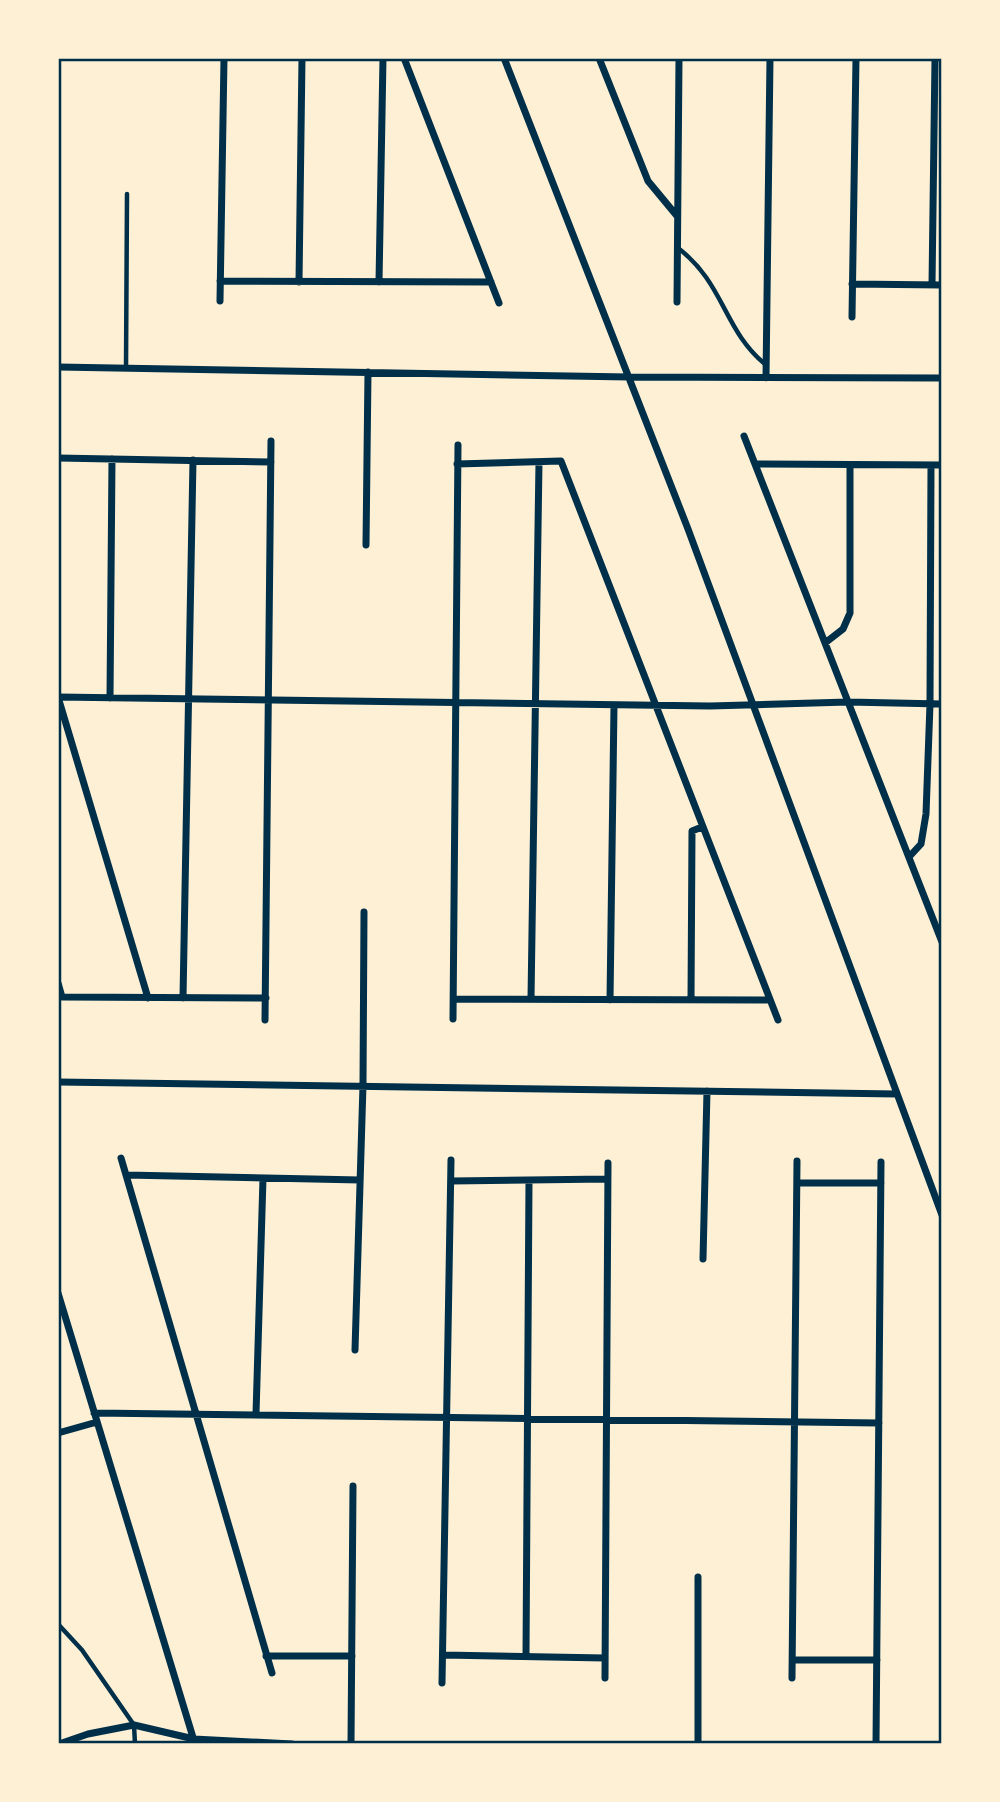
<svg xmlns="http://www.w3.org/2000/svg" width="1000" height="1802" font-family="'PT Sans Narrow',sans-serif">
<style>
.lines{fill:none;stroke-linecap:round;stroke-linejoin:round}
.service{stroke:#003049;stroke-width:4.5}
.minor{stroke:#003049;stroke-width:7}
.neatline{fill:none;stroke:#003049;stroke-width:2.5}
</style>
<rect width="100%" height="100%" fill="#fdf0d5"/>
<g class="lines">
<path class="service" d="M 678,248 C 725,284 723,330 766,365
M 126,368 L 127,194
M 58,1624 L 82,1650 L 134,1725 L 135,1744"/>
<path class="minor" d="M 404,58 L 499,303
M 504,58 L 688,529 L 942,1215
M 599,58 L 648,181 L 677,216
M 220,281 L 491,282
M 299,282 L 302,58
M 379,282 L 383,58
M 852,284 L 942,285
M 932,285 L 935,58
M 220,301 L 224,58
M 677,302 L 679,58
M 852,317 L 856,58
M 58,367 L 629,377 L 942,378
M 766,378 L 770,58
M 744,436 L 942,942
M 58,458 L 271,462
M 457,464 L 561,461 L 778,1020
M 755,464 L 942,465
M 366,545 L 368,372
M 825,643 L 843,629 L 850,613 L 850,465
M 110,698 L 112,459
M 909,857 L 921,844 L 926,814 L 930,704 L 931,465
M 58,983 L 62,997 L 266,998
M 148,998 L 58,697 L 710,706 L 848,702 L 942,704
M 183,998 L 193,460
M 454,999 L 770,1000
M 531,999 L 539,462
M 610,1000 L 614,705
M 691,1000 L 692,831 L 702,827
M 453,1019 L 458,445
M 265,1020 L 271,441
M 58,1082 L 897,1094
M 121,1158 L 272,1673
M 126,1175 L 360,1180
M 451,1181 L 607,1179
M 797,1183 L 881,1183
M 703,1259 L 707,1091
M 58,1293 L 195,1744
M 355,1350 L 363,1085 L 364,912
M 94,1413 L 879,1423
M 256,1414 L 263,1178
M 58,1433 L 97,1422
M 443,1655 L 605,1658
M 266,1656 L 352,1656
M 526,1656 L 529,1180
M 793,1660 L 877,1660
M 605,1678 L 608,1163
M 792,1678 L 797,1161
M 442,1683 L 451,1160
M 59,1744 L 88,1734 L 134,1725 L 194,1739 L 292,1744
M 351,1744 L 353,1486
M 698,1744 L 698,1577
M 876,1744 L 881,1162"/>
</g>
<rect width="1000" height="1802" fill="none" stroke="#fdf0d5" stroke-width="119"/>
<rect x="60" y="60" width="880" height="1682" class="neatline"/>
</svg>
